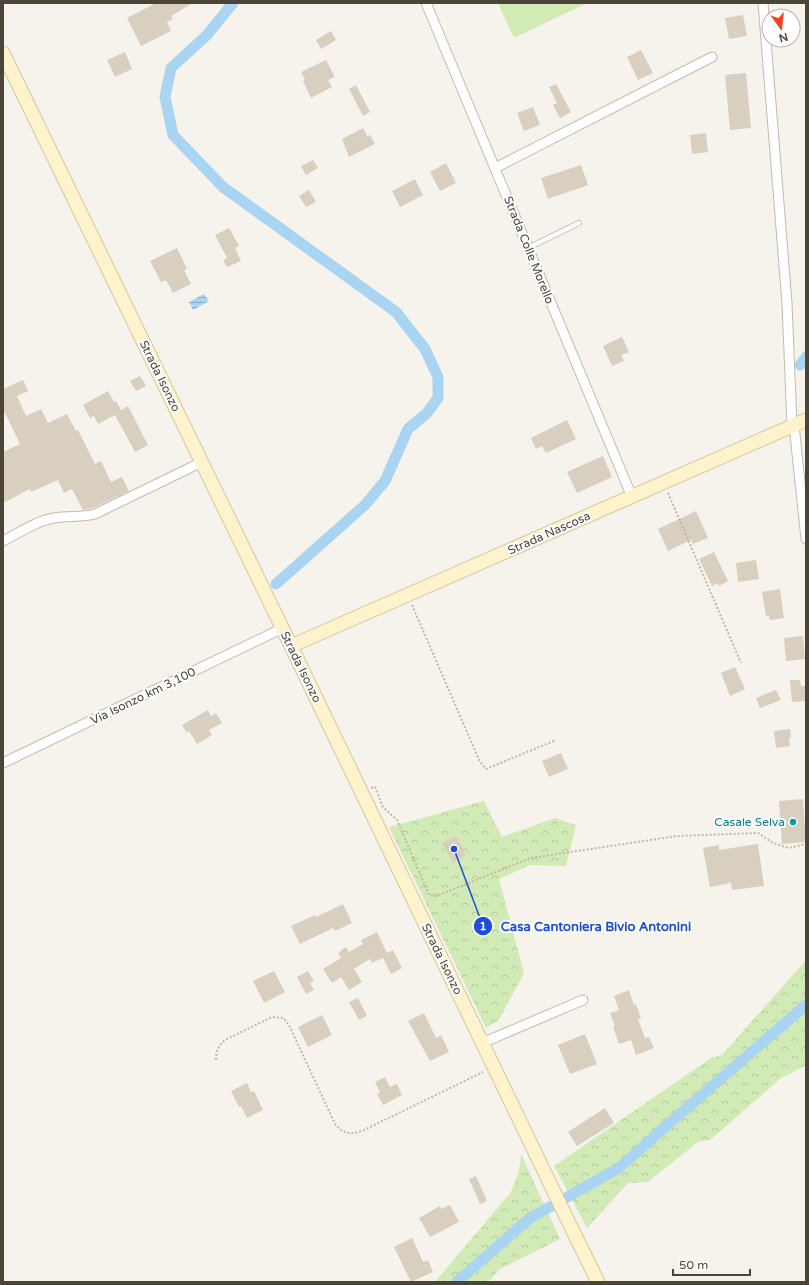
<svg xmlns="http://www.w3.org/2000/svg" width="809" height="1285" font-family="'Varela Round',sans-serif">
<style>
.grass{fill:#d2eab5}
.forest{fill:url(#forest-crowns)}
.water{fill:url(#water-rules)}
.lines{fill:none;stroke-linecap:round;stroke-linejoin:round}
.canal{stroke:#a9d4f2;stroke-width:11}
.building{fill:#d8cfc1}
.lane-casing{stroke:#c2bbae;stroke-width:6}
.street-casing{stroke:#c2bbae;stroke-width:11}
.secondary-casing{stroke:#d6c79b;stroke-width:15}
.path{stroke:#c4b79f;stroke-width:2;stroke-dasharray:2 2;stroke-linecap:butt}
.lane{stroke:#fff;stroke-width:4.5}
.street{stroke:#fff;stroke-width:9}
.secondary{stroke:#fff3cd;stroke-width:13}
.culture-dot{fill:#0f9aa8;stroke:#fff;stroke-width:1.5}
.labels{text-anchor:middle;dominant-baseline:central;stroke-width:4;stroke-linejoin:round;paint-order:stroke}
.street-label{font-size:12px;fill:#4b4439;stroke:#fff}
.culture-label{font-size:12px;fill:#0d838f;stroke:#fff;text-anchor:end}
.leader{fill:none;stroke:#1d4ed8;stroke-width:1.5}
.callout-dot{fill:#1d4ed8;stroke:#fff;stroke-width:1.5}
.mark-label{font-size:12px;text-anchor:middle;font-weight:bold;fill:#fff}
.callout-label{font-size:13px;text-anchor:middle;font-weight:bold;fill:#1d4ed8;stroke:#fff;stroke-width:4;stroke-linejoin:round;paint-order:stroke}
</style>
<defs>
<pattern id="forest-crowns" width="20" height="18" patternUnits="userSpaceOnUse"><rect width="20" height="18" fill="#d2eab5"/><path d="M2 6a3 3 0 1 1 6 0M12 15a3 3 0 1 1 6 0" fill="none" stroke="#b6ca9c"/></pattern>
<pattern id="water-rules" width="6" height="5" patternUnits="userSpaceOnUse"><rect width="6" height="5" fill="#a9d4f2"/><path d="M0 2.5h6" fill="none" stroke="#8caec5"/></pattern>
</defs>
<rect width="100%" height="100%" fill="#f6f3ec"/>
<path class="grass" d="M 498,3 L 587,3 L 514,38 Z"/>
<path class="forest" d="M 484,801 L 502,837 L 555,818 L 576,825 L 566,866 L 530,865 L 499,879 L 524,973 L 499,1020 L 486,1028 L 389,827 Z
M 806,960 L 806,1065 L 780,1079 L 710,1140 L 698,1142 L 648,1182 L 628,1183 L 587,1228 L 554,1166 L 711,1058 L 722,1055 Z
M 521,1154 L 560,1239 L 500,1269 L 488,1282 L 435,1282 L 511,1192 L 519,1171 Z"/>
<path class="water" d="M 204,294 L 209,301 L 193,310 L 189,302 Z"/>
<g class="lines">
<path class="canal" d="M 233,3 L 207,35 L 171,68 L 165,97 L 173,135 L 223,187 L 396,312 L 425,349 L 438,377 L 438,398 L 427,413 L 408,429 L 385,481 L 365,505 L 276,584
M 800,365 L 806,357
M 457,1282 L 530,1218 L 619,1168 L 665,1127 L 806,1005"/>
</g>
<path class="building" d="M 156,3 L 193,3 L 171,16 L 173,19 L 167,22 L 171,31 L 141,46 L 127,18 Z
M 743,15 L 747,36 L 729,39 L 725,18 Z
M 331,31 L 336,40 L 321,49 L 316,40 Z
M 641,50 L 653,73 L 638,80 L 627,57 Z
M 125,52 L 132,69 L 115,77 L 107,60 Z
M 326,60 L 335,77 L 328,80 L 332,87 L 311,98 L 303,81 L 305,80 L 301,72 Z
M 746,73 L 751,128 L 730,130 L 725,75 Z
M 556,84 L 571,112 L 560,118 L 553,105 L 557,103 L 549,87 Z
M 356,85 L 370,112 L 363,116 L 349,89 Z
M 533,107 L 540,125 L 524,131 L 517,113 Z
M 363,128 L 367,136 L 370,135 L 375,144 L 349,157 L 342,139 Z
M 706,133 L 708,152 L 692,154 L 690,135 Z
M 313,160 L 318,168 L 306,175 L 301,166 Z
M 446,163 L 456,183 L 440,191 L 430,172 Z
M 581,165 L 588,185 L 548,199 L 541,178 Z
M 415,179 L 423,195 L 400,207 L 392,191 Z
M 309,190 L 316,202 L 306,207 L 299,196 Z
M 229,228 L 239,246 L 235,248 L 241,261 L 227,267 L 223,260 L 227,258 L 215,235 Z
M 177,248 L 187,269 L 184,270 L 191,284 L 173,293 L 166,280 L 161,282 L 150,261 Z
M 622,337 L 629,352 L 621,355 L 624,361 L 612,366 L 603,346 Z
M 140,376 L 146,386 L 136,391 L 130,381 Z
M 23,380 L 28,391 L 17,396 L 26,416 L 41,409 L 48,423 L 67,414 L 76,431 L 78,430 L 95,464 L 101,461 L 111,482 L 122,477 L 129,491 L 93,508 L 83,510 L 72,489 L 64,493 L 58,480 L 31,492 L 30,489 L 3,503 L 3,452 L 20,444 L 5,413 L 3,414 L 3,389 Z
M 108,391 L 114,402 L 116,401 L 121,410 L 128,406 L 148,445 L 135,452 L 115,415 L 98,424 L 94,416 L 90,418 L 83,405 Z
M 567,420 L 576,439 L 546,453 L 542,446 L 536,449 L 531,438 Z
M 603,456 L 612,477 L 577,493 L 567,472 Z
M 696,511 L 708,538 L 693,544 L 691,540 L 668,551 L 658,529 Z
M 714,552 L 728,581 L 719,586 L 718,583 L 712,586 L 699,559 Z
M 756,560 L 759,579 L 738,582 L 736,563 Z
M 780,589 L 784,618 L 770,620 L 769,616 L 766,616 L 762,592 Z
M 803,636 L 805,659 L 786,661 L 784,638 Z
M 735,667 L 745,689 L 730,696 L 721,673 Z
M 790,680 L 800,680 L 801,686 L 806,686 L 806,701 L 792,702 Z
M 776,690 L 781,700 L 760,708 L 756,698 Z
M 208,710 L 211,716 L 216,713 L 222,723 L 209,730 L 212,735 L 197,744 L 189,731 L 186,732 L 182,725 Z
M 790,729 L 791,738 L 789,738 L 790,746 L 776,748 L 774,731 Z
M 561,753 L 568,769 L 549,777 L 542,761 Z
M 803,799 L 806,842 L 782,844 L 779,801 Z
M 456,836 L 466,855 L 453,863 L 442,843 Z
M 758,844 L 764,886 L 732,890 L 731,883 L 710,887 L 703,848 L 719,845 L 719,850 Z
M 343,904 L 352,923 L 335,931 L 333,928 L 300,944 L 291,926 L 315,915 L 316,917 Z
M 377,932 L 387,953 L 393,950 L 402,968 L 391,974 L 383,958 L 372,963 L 370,959 L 354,969 L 362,982 L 349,990 L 341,977 L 332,983 L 323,969 L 341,958 L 338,953 L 346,947 L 349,952 L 363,944 L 361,940 Z
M 274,971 L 285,992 L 264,1003 L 253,981 Z
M 308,971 L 314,981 L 310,983 L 314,990 L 306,994 L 297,977 Z
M 629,990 L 634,1005 L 636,1004 L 641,1019 L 638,1019 L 645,1038 L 649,1037 L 654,1048 L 636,1055 L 631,1040 L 619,1044 L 613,1027 L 615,1026 L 610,1013 L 619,1010 L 614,996 Z
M 358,998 L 367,1016 L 359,1020 L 349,1002 Z
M 424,1013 L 436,1038 L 441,1035 L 449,1052 L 430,1061 L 408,1021 Z
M 322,1015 L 332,1035 L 308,1047 L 298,1027 Z
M 585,1034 L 597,1064 L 570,1074 L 558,1045 Z
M 385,1077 L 390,1087 L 397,1084 L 402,1095 L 383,1105 L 377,1094 L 380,1092 L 375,1082 Z
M 247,1083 L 251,1092 L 254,1091 L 263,1110 L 247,1118 L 241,1106 L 239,1107 L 231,1091 Z
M 605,1108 L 614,1123 L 577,1146 L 568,1132 Z
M 476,1176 L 487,1201 L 480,1204 L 469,1179 Z
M 450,1205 L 459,1222 L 430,1237 L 419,1218 L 440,1206 L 441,1209 Z
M 412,1238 L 423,1262 L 428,1260 L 433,1272 L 411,1282 L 394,1247 Z"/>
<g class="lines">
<defs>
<path id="lane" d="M 528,248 L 579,223"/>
<path id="street" d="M 426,3 L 632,497
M 763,3 L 787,303 L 792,426
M 495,168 L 712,57
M 794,425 L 806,539
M 3,541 C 19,533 36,521 54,518 C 68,515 81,518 95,514 L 202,462
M 3,763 L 283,628
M 482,1043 L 583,1000"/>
<path id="secondary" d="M 3,53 L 291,646 L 570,1225 L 598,1282
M 291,646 L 806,420"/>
</defs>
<use href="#lane" class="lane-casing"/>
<use href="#street" class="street-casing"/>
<use href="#secondary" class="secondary-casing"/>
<path class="path" d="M 668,493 L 741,663
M 412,605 L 480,762 L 486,769 L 556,740
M 371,788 L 375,787 L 383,807 L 397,820 L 429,895 L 436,896 L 531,858 L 677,836 L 758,833 L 773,843 L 789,848 L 806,844
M 216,1060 C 216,1051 218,1046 225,1040 L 272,1017 L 283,1018 L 289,1025 L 335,1124 C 343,1134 351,1135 362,1131 L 483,1072"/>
<use href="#lane" class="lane"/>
<use href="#street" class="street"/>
<use href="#secondary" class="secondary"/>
</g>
<circle class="culture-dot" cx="793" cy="822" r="4"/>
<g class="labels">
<g class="street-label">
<text transform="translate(529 250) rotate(68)">Strada Colle Morello</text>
<text transform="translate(160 376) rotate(64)">Strada Isonzo</text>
<text transform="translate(549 533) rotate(-24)">Strada Nascosa</text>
<text transform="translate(301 667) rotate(64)">Strada Isonzo</text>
<text transform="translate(143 696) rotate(-26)">Via Isonzo km 3,100</text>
<text transform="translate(442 959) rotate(64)">Strada Isonzo</text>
</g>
<g class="culture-label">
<text x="785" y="822">Casale Selva</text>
</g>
</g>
<path class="leader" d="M454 849L483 926"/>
<g class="callout-dot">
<circle cx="454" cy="849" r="4"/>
<circle cx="483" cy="926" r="10"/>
</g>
<g class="mark-label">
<text x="483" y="930">1</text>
</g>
<g class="callout-label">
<text x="596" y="931">Casa Cantoniera Bivio Antonini</text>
</g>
<rect width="809" height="1285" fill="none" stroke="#4b4439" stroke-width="8"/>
<g transform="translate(781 28) rotate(165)"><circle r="19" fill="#ffffff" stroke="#b7b4b0"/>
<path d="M0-3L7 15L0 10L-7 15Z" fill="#fc3f1d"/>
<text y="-6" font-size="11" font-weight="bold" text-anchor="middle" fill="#4b4439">N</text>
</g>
<path d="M673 1269v6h77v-6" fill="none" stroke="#4b4439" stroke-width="2"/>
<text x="679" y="1269" font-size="12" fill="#4b4439" stroke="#ffffff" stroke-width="3" paint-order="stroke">50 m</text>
</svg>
